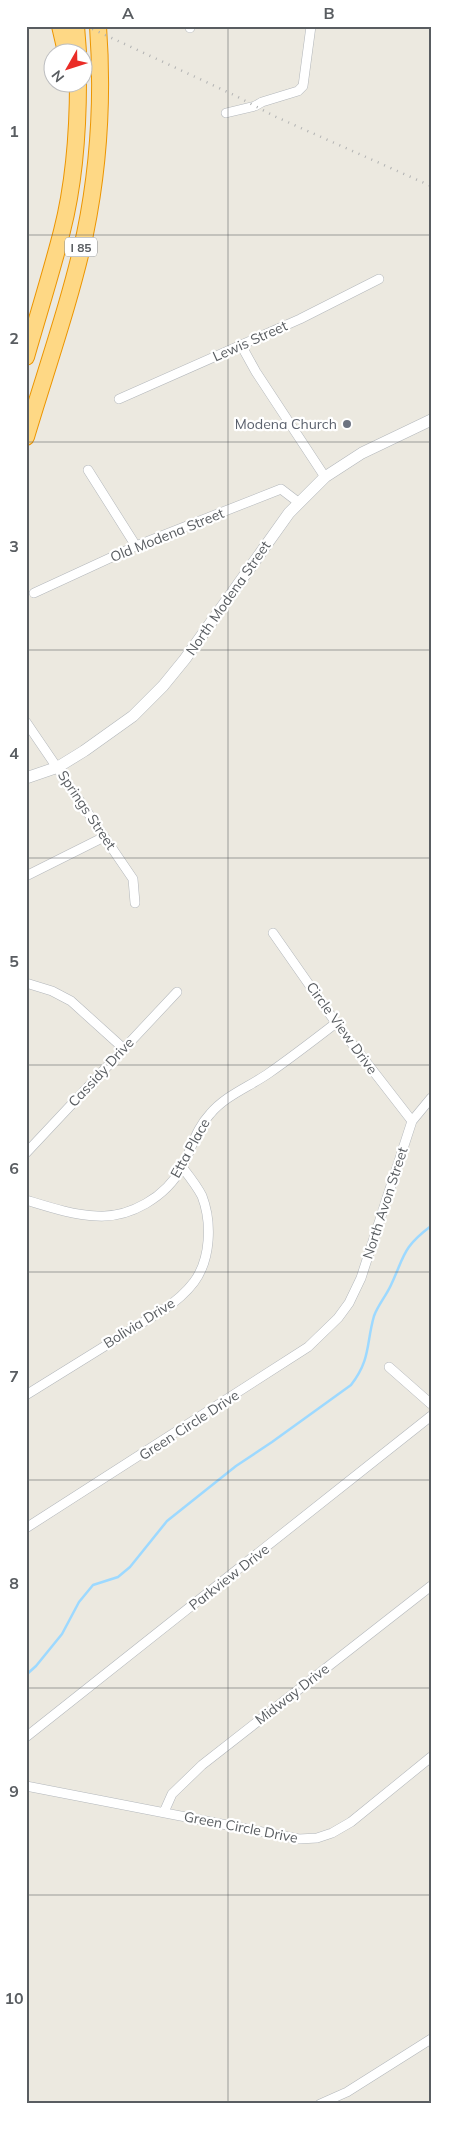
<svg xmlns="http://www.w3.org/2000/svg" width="457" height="2130" font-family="Mulish,sans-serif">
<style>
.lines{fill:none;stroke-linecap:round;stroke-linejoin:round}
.stream{stroke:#9dd9ff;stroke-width:2.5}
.minor-casing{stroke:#b3b7bb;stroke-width:10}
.tertiary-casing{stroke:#b3b7bb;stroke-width:12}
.motorway-casing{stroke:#ec9500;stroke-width:18}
.minor{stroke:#fff;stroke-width:9}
.tertiary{stroke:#fff;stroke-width:11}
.motorway{stroke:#fed885;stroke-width:16}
.rail{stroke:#b1b2b2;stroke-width:2.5;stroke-dasharray:1 6;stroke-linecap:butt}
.grid{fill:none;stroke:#595d61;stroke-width:1;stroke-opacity:0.55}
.worship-dot{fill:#6b7280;stroke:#fff;stroke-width:2}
.labels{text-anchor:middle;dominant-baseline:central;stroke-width:4.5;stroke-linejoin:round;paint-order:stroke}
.shield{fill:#fff;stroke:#8b8e90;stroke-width:1}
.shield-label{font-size:12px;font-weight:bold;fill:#595d61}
.street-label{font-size:14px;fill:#595d61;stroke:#fff}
.worship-label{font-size:14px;fill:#5b616d;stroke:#fff;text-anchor:end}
.neatline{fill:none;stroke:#595d61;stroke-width:2}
.grid-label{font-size:16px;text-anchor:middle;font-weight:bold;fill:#595d61}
</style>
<rect width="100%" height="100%" fill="#ece9e0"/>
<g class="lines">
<path class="stream" d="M 26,1675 L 36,1666 L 62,1634 L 79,1602 L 93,1585 L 118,1577 L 130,1567 L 167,1521 L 236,1466 L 272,1442 L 351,1385 C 371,1359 366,1344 374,1316 C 378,1305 386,1296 391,1285 C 405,1255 402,1248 431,1226"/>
<defs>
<path id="minor" d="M 190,28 L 190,26
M 226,113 L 255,106 L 262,102 L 298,91 L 303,86 L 311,26
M 241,345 L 256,372 L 325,477
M 119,399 L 300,319 L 379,279
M 88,470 L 136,546
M 34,593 L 136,546 L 281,489 L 298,502
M 26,722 L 133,879 L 135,903
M 26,876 L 104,837
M 273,933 L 336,1023 L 412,1121
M 26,983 L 52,991 L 71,1001 L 123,1048
M 26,1153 L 177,992
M 26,1200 C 49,1207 73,1215 97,1216 C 130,1218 166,1197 182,1167 C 192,1149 195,1130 210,1114 C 226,1095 249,1087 269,1073 C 292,1057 314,1040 336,1023
M 389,1367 L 431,1404
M 26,1395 L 163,1310 C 175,1302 185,1294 194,1282 C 211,1259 212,1222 202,1196 C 197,1186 189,1176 182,1167
M 26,1528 L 308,1347 L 338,1318 L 349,1303 L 361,1278 L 412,1121 L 431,1098
M 26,1737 L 431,1416
M 26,1786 L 299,1839 L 317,1838 L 332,1833 L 351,1822 L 431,1757
M 164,1812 L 172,1794 L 202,1765 L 431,1586
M 320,2104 L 347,2092 L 431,2039"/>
<path id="tertiary" d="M 26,778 L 58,767 L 84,751 L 133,716 L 163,686 L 185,659 L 289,513 L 325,477 L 362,453 L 431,420"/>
<path id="motorway" d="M 60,26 L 66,52
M 76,26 L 78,52
M 26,357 C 38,315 51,274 62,231 C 74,184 78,132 78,82
M 26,437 C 46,370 70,302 85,234 C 99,166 103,95 98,26"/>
</defs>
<use href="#minor" class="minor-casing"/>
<use href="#tertiary" class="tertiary-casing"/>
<use href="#motorway" class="motorway-casing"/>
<use href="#minor" class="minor"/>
<use href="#tertiary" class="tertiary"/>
<use href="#motorway" class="motorway"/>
<path class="rail" d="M 86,26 L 234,95 L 274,116 L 431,186"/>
</g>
<path class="grid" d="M 228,26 L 228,2104M 26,235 L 431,235M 26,442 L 431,442M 26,650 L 431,650M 26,858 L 431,858M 26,1065 L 431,1065M 26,1272 L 431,1272M 26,1480 L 431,1480M 26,1688 L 431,1688M 26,1895 L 431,1895"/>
<circle class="worship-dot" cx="347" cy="424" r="5"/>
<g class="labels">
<rect class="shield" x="65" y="237.5" width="32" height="19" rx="4"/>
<g class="shield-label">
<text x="81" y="247">I 85</text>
</g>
<g class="street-label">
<text transform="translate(250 341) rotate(-24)">Lewis Street</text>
<text transform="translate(167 535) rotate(-22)">Old Modena Street</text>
<text transform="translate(228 598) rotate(-55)">North Modena Street</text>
<text transform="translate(87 810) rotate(56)">Springs Street</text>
<text transform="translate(342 1028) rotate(54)">Circle View Drive</text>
<text transform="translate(101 1072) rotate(-47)">Cassidy Drive</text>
<text transform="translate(190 1148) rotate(-61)">Etta Place</text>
<text transform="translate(385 1203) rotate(-72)">North Avon Street</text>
<text transform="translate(139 1323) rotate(-32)">Bolivia Drive</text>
<text transform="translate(189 1425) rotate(-33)">Green Circle Drive</text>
<text transform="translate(229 1577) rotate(-38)">Parkview Drive</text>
<text transform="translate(292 1694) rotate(-38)">Midway Drive</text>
<text transform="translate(241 1827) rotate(11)">Green Circle Drive</text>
</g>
<g class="worship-label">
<text x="337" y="424">Modena Church</text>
</g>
</g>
<rect width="457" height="2130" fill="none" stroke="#ffffff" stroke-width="55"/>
<g transform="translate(68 68) rotate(231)"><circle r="24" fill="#ffffff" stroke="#bdbec0"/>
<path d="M0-4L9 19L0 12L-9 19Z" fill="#ea2c27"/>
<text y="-8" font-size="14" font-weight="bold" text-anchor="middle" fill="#595d61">N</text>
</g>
<rect x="28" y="28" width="402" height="2074" class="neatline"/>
<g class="grid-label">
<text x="128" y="19">A</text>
<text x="329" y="19">B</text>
<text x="14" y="137">1</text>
<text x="14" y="344">2</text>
<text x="14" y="552">3</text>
<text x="14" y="759">4</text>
<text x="14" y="967">5</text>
<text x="14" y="1174">6</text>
<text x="14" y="1382">7</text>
<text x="14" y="1589">8</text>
<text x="14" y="1797">9</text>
<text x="14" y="2004">10</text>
</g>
</svg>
